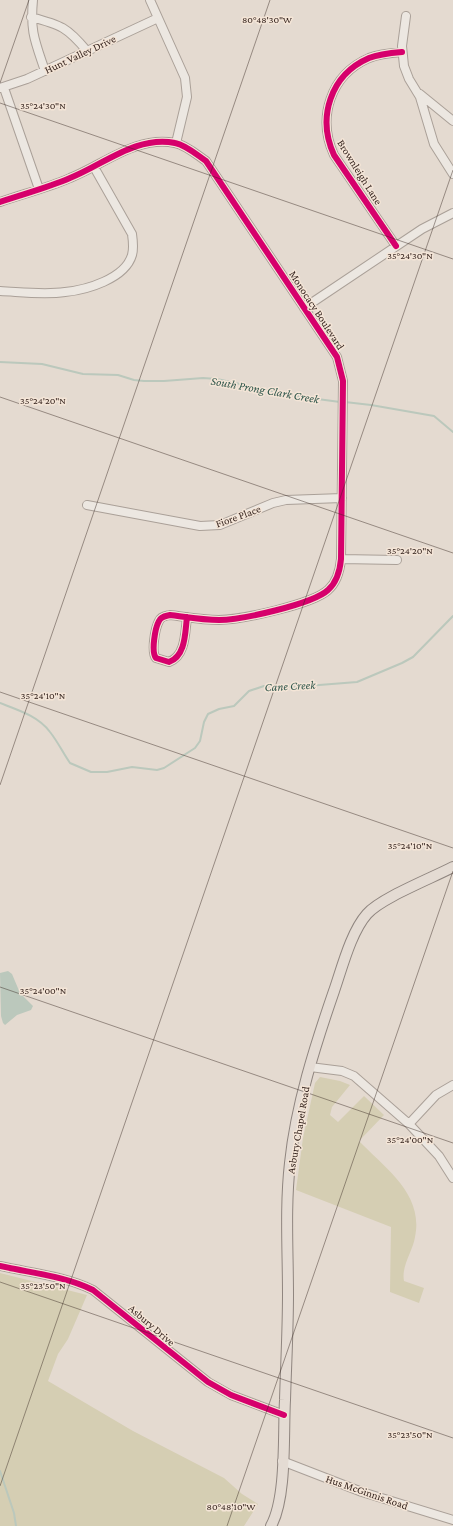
<svg xmlns="http://www.w3.org/2000/svg" width="453" height="1526" font-family="'Crimson Pro',serif">
<style>
.green{fill:#d5ceb3}
.water{fill:#bbc8bc}
.lines{fill:none;stroke-linecap:round;stroke-linejoin:round}
.stream{stroke:#bbc8bc;stroke-width:2}
.minor-casing{stroke:#aaa098;stroke-width:10}
.major-casing{stroke:#8f857f;stroke-width:12}
.minor{stroke:#ece7e1;stroke-width:8}
.major{stroke:#e4dbd3;stroke-width:10}
.cycleway-casing{stroke:#f4e5d7;stroke-width:8}
.cycleway{stroke:#d6006c;stroke-width:6}
.ticks{fill:none;stroke:#382721;stroke-width:1;stroke-opacity:0.45}
.labels{text-anchor:middle;dominant-baseline:central;stroke-width:3;stroke-linejoin:round;paint-order:stroke}
.street-label{font-size:11px;fill:#382721;stroke:#f4e5d7}
.water-label{font-size:12px;font-style:italic;fill:#31574c;stroke:#f4e5d7}
.ticks-label{font-size:10px;text-anchor:middle;fill:#382721;stroke:#f4e5d7;stroke-width:3;stroke-linejoin:round;paint-order:stroke}
</style>
<rect width="100%" height="100%" fill="#e4dad0"/>
<path class="green" d="M 320,1077 L 340,1081 L 350,1085 L 332,1107 L 330,1115 L 338,1122 L 364,1096 L 384,1115 L 359,1141 C 385,1168 424,1194 415,1237 C 413,1251 401,1266 404,1281 L 424,1288 L 419,1303 L 390,1292 L 391,1227 L 296,1190 L 303,1138 L 315,1083 Z
M 0,1273 L 87,1295 L 68,1339 L 58,1354 L 48,1381 L 133,1431 L 224,1478 L 242,1494 L 258,1504 L 244,1526 L 0,1526 Z"/>
<path class="water" d="M 8,971 L 12,974 L 20,993 L 33,1006 L 31,1010 L 17,1015 L 5,1025 L 3,1023 L 1,1016 L 0,973 Z"/>
<g class="lines">
<path class="stream" d="M 0,362 L 42,364 L 83,374 L 118,375 L 134,380 L 144,381 L 164,381 L 203,378 L 217,379 L 295,396 L 340,402
M 345,402 L 371,405 L 434,416 L 453,432
M 0,703 C 18,710 38,716 50,732 C 58,742 63,753 70,763 L 91,772 L 107,772 L 132,767 L 157,770 L 164,768 L 195,748 L 200,741 L 204,722 L 208,714 L 219,709 L 234,706 L 249,691 L 264,686 L 294,687 L 357,682 L 402,663 L 413,657 L 453,616
M 0,1471 L 14,1513 L 16,1526"/>
<defs>
<path id="minor" d="M 33,0 C 30,32 35,41 45,71
M 150,0 L 185,78 L 187,97 L 176,143
M 406,16 L 402,46 L 404,66 L 409,79 L 420,97 L 434,144 L 453,174
M 31,17 C 61,25 67,27 87,51
M 0,88 L 27,79 L 158,18
M 4,88 L 39,189
M 420,94 L 453,121
M 0,202 C 23,194 47,188 70,178 C 103,165 137,135 175,143 C 186,145 197,155 206,161 L 337,357 L 343,381 L 341,559 C 340,570 336,583 328,590 C 313,604 241,620 219,620 C 203,620 186,617 170,615 C 166,616 161,616 159,621 C 155,628 151,652 156,658 L 169,662 C 186,656 185,632 187,617
M 396,246 L 334,155 C 317,118 330,75 369,58 C 379,54 390,53 402,52
M 0,291 C 21,292 44,295 65,292 C 86,290 125,279 132,255 C 134,248 133,241 132,234 L 94,167
M 304,308 L 422,229 L 453,213
M 87,505 L 200,526 L 220,525 L 273,503 L 286,500 L 342,498
M 341,559 L 397,560
M 310,1067 L 342,1071 L 354,1076 L 409,1124 L 439,1156 L 453,1178
M 409,1124 L 436,1095 L 453,1085
M 0,1266 C 31,1273 65,1276 93,1290 L 208,1382 L 231,1395 L 284,1415
M 282,1461 L 362,1492 L 453,1520"/>
<path id="major" d="M 271,1526 C 287,1497 283,1434 285,1400 C 286,1365 288,1330 288,1294 C 288,1251 285,1207 290,1163 C 296,1105 315,1046 334,991 C 342,968 351,932 367,914 C 381,898 432,878 453,867"/>
</defs>
<use href="#minor" class="minor-casing"/>
<use href="#major" class="major-casing"/>
<use href="#minor" class="minor"/>
<use href="#major" class="major"/>
<defs>
<path id="cycleway" d="M 0,202 C 23,194 47,188 70,178 C 103,165 137,135 175,143 C 186,145 197,155 206,161 L 337,357 L 343,381 L 341,559 C 340,570 336,583 328,590 C 313,604 241,620 219,620 C 203,620 186,617 170,615 C 166,616 161,616 159,621 C 155,628 151,652 156,658 L 169,662 C 186,656 185,632 187,617
M 396,246 L 334,155 C 317,118 330,75 369,58 C 379,54 390,53 402,52
M 0,1266 C 31,1273 65,1276 93,1290 L 208,1382 L 231,1395 L 284,1415"/>
</defs>
<use href="#cycleway" class="cycleway-casing"/>
<use href="#cycleway" class="cycleway"/>
</g>
<path class="ticks" d="M 0,83 L 29,0M 0,103 L 453,259M 0,397 L 453,553M 0,692 L 453,848M 0,785 L 270,0M 0,987 L 453,1143M 0,1282 L 453,1438M 0,1486 L 453,170M 227,1526 L 453,871"/>
<g class="labels">
<g class="street-label">
<text transform="translate(80 54) rotate(-25)">Hunt Valley Drive</text>
<text transform="translate(360 172) rotate(58)">Brownleigh Lane</text>
<text transform="translate(317 310) rotate(57)">Monocacy Boulevard</text>
<text transform="translate(238 516) rotate(-20)">Fiore Place</text>
<text transform="translate(298 1130) rotate(-80)">Asbury Chapel Road</text>
<text transform="translate(152 1325) rotate(41)">Asbury Drive</text>
<text transform="translate(367 1492) rotate(19)">Hus McGinnis Road</text>
</g>
<g class="water-label">
<text transform="translate(265 390) rotate(10)">South Prong Clark Creek</text>
<text transform="translate(290 686) rotate(-3)">Cane Creek</text>
</g>
</g>
<g class="ticks-label">
<text x="267" y="23">80°48'30"W</text>
<text x="43" y="109">35°24'30"N</text>
<text x="410" y="259">35°24'30"N</text>
<text x="43" y="404">35°24'20"N</text>
<text x="410" y="554">35°24'20"N</text>
<text x="43" y="699">35°24'10"N</text>
<text x="410" y="849">35°24'10"N</text>
<text x="43" y="994">35°24'00"N</text>
<text x="410" y="1143">35°24'00"N</text>
<text x="43" y="1289">35°23'50"N</text>
<text x="410" y="1438">35°23'50"N</text>
<text x="231" y="1510">80°48'10"W</text>
</g>
</svg>
